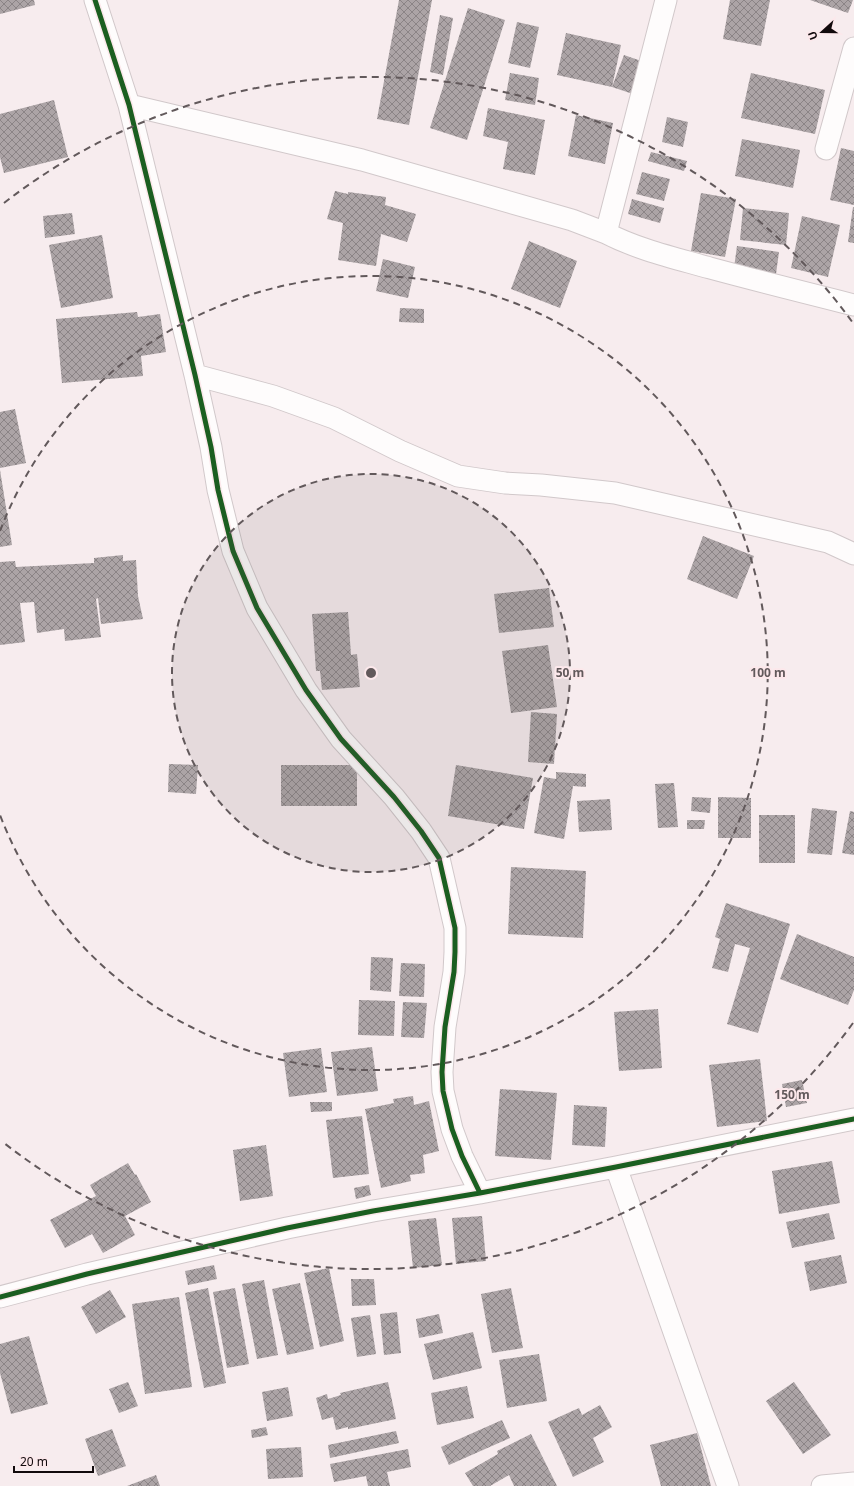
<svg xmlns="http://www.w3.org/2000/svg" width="854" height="1486" font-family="'Noto Sans',sans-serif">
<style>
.building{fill:url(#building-cross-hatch)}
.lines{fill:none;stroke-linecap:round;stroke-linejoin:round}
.minor-casing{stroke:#d1c8ca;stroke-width:23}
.minor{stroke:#fefcfc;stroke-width:21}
.cycleway-casing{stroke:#fce8eb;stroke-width:8}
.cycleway{stroke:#1b5e20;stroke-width:5}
.ring{fill:none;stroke:#62595b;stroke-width:2;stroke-dasharray:7 5}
.centre{fill:#62595b;stroke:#fce8eb;stroke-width:2}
.ring-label{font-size:12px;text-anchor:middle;font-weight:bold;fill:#62595b;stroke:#fce8eb;stroke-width:4;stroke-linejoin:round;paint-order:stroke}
</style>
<defs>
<pattern id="building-cross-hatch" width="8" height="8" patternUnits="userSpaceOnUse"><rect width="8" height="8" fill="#aca4a6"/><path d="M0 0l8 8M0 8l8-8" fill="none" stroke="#8b8486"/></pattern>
</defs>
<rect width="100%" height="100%" fill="#f7ecee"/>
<path class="building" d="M 0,0 L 34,0 L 35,5 L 0,14 Z
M 399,0 L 432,0 L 409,125 L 377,119 Z
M 730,0 L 770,0 L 761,46 L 723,39 Z
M 810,0 L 853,0 L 848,13 Z
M 468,8 L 505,20 L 467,140 L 430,128 Z
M 440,15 L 453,18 L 443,75 L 430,72 Z
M 517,22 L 539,27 L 530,68 L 508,63 Z
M 566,33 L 621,45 L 612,87 L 624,55 L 644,62 L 633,94 L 612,87 L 557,75 Z
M 510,73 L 539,78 L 535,105 L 505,100 Z
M 751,73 L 825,90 L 815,134 L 741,118 Z
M 54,100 L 68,157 L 4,173 L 0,157 L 0,114 Z
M 488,108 L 545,120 L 535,175 L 503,169 L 508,142 L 483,136 Z
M 576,115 L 613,123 L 605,164 L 568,156 Z
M 667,117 L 688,122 L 683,147 L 662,142 Z
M 742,139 L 800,150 L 793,188 L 735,176 Z
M 841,148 L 854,151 L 854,205 L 830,200 Z
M 651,152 L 687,161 L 684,171 L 648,161 Z
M 642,172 L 670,179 L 664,201 L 636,194 Z
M 335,191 L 348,194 L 348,192 L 386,197 L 385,205 L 416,214 L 407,242 L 381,234 L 376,266 L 338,260 L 343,223 L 327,219 Z
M 701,193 L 736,199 L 725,257 L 691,251 Z
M 632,199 L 664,208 L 660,223 L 628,214 Z
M 853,207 L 854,207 L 854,243 L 848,242 Z
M 743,208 L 789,213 L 786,245 L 740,240 Z
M 72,213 L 75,234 L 45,238 L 43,216 Z
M 802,216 L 840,225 L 828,277 L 791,268 Z
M 102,235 L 113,298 L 61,308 L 49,245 Z
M 529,241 L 577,261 L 560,308 L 511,289 Z
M 737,246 L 779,252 L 776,274 L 734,268 Z
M 383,259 L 415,267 L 408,298 L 376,291 Z
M 400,308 L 424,309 L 424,323 L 399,322 Z
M 137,312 L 138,317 L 160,314 L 166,352 L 141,356 L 143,376 L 62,383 L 56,319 Z
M 15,409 L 26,463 L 0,468 L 0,412 Z
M 0,470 L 12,545 L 0,547 Z
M 703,536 L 754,556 L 737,599 L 687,579 Z
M 123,555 L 123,561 L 136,560 L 138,596 L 143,619 L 101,624 L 98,598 L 96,599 L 101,637 L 65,641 L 64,629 L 37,633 L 34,602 L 20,603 L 25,642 L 0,645 L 0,562 L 15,561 L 16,567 L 94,563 L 94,558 Z
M 549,588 L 554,627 L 499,633 L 494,594 Z
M 348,612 L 351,655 L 357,654 L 360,687 L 322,690 L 320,671 L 316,671 L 312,614 Z
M 548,645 L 557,707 L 511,713 L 502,651 Z
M 531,712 L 557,714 L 554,764 L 528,762 Z
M 169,764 L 198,765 L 196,794 L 168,792 Z
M 281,765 L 357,765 L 357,806 L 281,806 Z
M 456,765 L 533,778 L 524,829 L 448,816 Z
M 556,772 L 586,774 L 586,787 L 573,786 L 564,839 L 534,833 L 544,777 L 556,779 Z
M 674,783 L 678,827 L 658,828 L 655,784 Z
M 692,797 L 711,798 L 710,813 L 691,811 Z
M 718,797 L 751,798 L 751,838 L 718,838 Z
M 610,799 L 612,830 L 579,832 L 577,801 Z
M 812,808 L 837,811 L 832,855 L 807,853 Z
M 850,811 L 854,812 L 854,855 L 842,853 Z
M 759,815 L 795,815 L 795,863 L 759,863 Z
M 687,820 L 705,820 L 704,829 L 687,829 Z
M 511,867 L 586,871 L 583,938 L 508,934 Z
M 726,903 L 790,924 L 758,1033 L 727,1024 L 750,948 L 735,944 L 728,972 L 712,968 L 720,939 L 715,937 Z
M 797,934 L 854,957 L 854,990 L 848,1005 L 780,979 Z
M 371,957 L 393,958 L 391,992 L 370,990 Z
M 401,963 L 425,964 L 424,997 L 399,996 Z
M 359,1000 L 395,1001 L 394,1036 L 358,1035 Z
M 403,1002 L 427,1003 L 424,1038 L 401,1037 Z
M 658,1009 L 662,1068 L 619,1071 L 614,1012 Z
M 372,1047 L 378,1091 L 337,1096 L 331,1052 Z
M 321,1048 L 327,1092 L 289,1097 L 283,1053 Z
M 760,1059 L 767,1121 L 717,1127 L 709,1065 Z
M 802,1080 L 807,1103 L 786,1107 L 782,1084 Z
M 500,1089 L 557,1093 L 551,1160 L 495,1156 Z
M 413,1096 L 414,1105 L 429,1101 L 439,1151 L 423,1155 L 425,1173 L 410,1175 L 411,1181 L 381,1188 L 365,1109 L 394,1103 L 393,1099 Z
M 310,1102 L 332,1102 L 332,1111 L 311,1112 Z
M 574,1105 L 607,1107 L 605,1147 L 572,1145 Z
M 362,1116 L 369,1174 L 333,1178 L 326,1120 Z
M 266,1145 L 273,1196 L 240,1201 L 233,1150 Z
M 832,1161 L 840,1203 L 779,1214 L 772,1171 Z
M 128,1163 L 135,1175 L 136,1174 L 151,1202 L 125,1216 L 135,1235 L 103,1253 L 92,1234 L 65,1248 L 50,1220 L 96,1196 L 90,1185 Z
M 369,1185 L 371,1195 L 356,1199 L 354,1188 Z
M 829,1213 L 835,1239 L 792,1248 L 786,1222 Z
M 482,1216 L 486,1261 L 456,1264 L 452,1218 Z
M 436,1218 L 442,1265 L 413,1268 L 408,1221 Z
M 841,1255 L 847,1283 L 810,1291 L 804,1262 Z
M 214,1265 L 217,1279 L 188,1285 L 185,1271 Z
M 329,1268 L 344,1341 L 320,1347 L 304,1273 Z
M 351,1279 L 374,1279 L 376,1305 L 352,1306 Z
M 264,1280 L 278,1355 L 257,1359 L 242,1284 Z
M 300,1283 L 314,1349 L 287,1355 L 272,1289 Z
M 208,1288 L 226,1383 L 204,1388 L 185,1293 Z
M 235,1288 L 249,1364 L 227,1368 L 213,1292 Z
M 511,1288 L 523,1348 L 492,1353 L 481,1294 Z
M 110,1290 L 126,1317 L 96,1334 L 81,1307 Z
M 179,1297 L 192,1387 L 145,1394 L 132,1304 Z
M 397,1312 L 401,1353 L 384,1355 L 380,1314 Z
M 439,1314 L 443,1333 L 419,1338 L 416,1319 Z
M 370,1315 L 376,1354 L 357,1357 L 351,1318 Z
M 473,1332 L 482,1368 L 433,1380 L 424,1344 Z
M 29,1336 L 48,1404 L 11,1414 L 0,1373 L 0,1344 Z
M 539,1354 L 547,1401 L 507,1408 L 499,1360 Z
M 128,1382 L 138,1406 L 119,1413 L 109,1389 Z
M 388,1382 L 396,1419 L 348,1429 L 348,1427 L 336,1430 L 333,1417 L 322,1420 L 316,1398 L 327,1394 L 328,1399 L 341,1395 L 340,1393 Z
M 794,1382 L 831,1435 L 803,1454 L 766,1401 Z
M 467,1386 L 474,1418 L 437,1425 L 431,1393 Z
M 288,1387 L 293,1416 L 267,1421 L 262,1392 Z
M 600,1405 L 612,1427 L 593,1438 L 604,1462 L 573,1477 L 548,1422 L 579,1408 L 582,1415 Z
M 502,1420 L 510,1438 L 449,1465 L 441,1447 Z
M 266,1427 L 268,1435 L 252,1438 L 251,1430 Z
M 112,1429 L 126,1466 L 98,1476 L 85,1439 Z
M 396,1431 L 399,1443 L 330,1458 L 328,1445 Z
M 697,1433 L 711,1486 L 661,1486 L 650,1445 Z
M 531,1434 L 557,1486 L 514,1486 L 509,1475 L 490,1486 L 473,1486 L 465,1473 L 498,1454 L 497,1451 Z
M 301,1447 L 303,1477 L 268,1479 L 266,1449 Z
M 408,1449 L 411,1467 L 387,1472 L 390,1486 L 368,1486 L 366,1476 L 334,1482 L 330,1464 Z
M 156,1475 L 160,1486 L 127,1486 Z"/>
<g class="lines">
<defs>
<path id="minor" d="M 95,0 L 129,105 L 195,375 L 211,447 L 218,490 L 233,551 L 257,608 L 306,690 L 341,739 L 394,797 L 421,831 L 439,858 L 455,928 L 455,952 L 454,972 L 445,1027 L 442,1072 L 443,1091 L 452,1129 L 462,1156 L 480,1193
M 129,105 L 362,160 L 572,220 L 606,233 L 666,0
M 826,149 L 854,48
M 606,233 C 639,250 675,258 710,268 C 758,281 806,293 854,305
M 195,375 L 273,396 L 334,418 L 400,451 L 458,476 L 505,483 L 541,485 L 615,493 L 828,542 L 854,554
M 616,1167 L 728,1486
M 0,1297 L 87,1274 L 287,1228 L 373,1211 L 480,1193 L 616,1167 L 854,1119
M 822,1486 L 854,1483"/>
</defs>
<use href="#minor" class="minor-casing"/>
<use href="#minor" class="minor"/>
<defs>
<path id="cycleway" d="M 95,0 L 129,105 L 195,375 L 211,447 L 218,490 L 233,551 L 257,608 L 306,690 L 341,739 L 394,797 L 421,831 L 439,858 L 455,928 L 455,952 L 454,972 L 445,1027 L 442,1072 L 443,1091 L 452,1129 L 462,1156 L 480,1193
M 0,1297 L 87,1274 L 287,1228 L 373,1211 L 480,1193 L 616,1167 L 854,1119"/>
</defs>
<use href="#cycleway" class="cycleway-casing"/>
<use href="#cycleway" class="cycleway"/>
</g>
<circle cx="371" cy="673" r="199" fill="#62595b" fill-opacity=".12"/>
<g class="ring">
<circle cx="371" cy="673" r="199"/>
<path d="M0 531A397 397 0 1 1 0 815"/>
<path d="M853 1023A596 596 0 0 1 4 1143M4 203A596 596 0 0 1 853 323"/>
</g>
<circle cx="371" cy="673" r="6" class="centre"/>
<g class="ring-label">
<text x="570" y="677">50 m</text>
<text x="768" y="677">100 m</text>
<text x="792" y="1099">150 m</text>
</g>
<g transform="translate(822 32) rotate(249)" stroke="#fce8eb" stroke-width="3" paint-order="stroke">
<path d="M0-3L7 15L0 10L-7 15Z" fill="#110a0c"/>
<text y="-6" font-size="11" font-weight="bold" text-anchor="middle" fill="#110a0c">U</text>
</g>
<path d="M14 1466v6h79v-6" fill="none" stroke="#110a0c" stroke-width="2"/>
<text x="20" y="1466" font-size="12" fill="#110a0c" stroke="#fce8eb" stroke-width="3" paint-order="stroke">20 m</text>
</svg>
